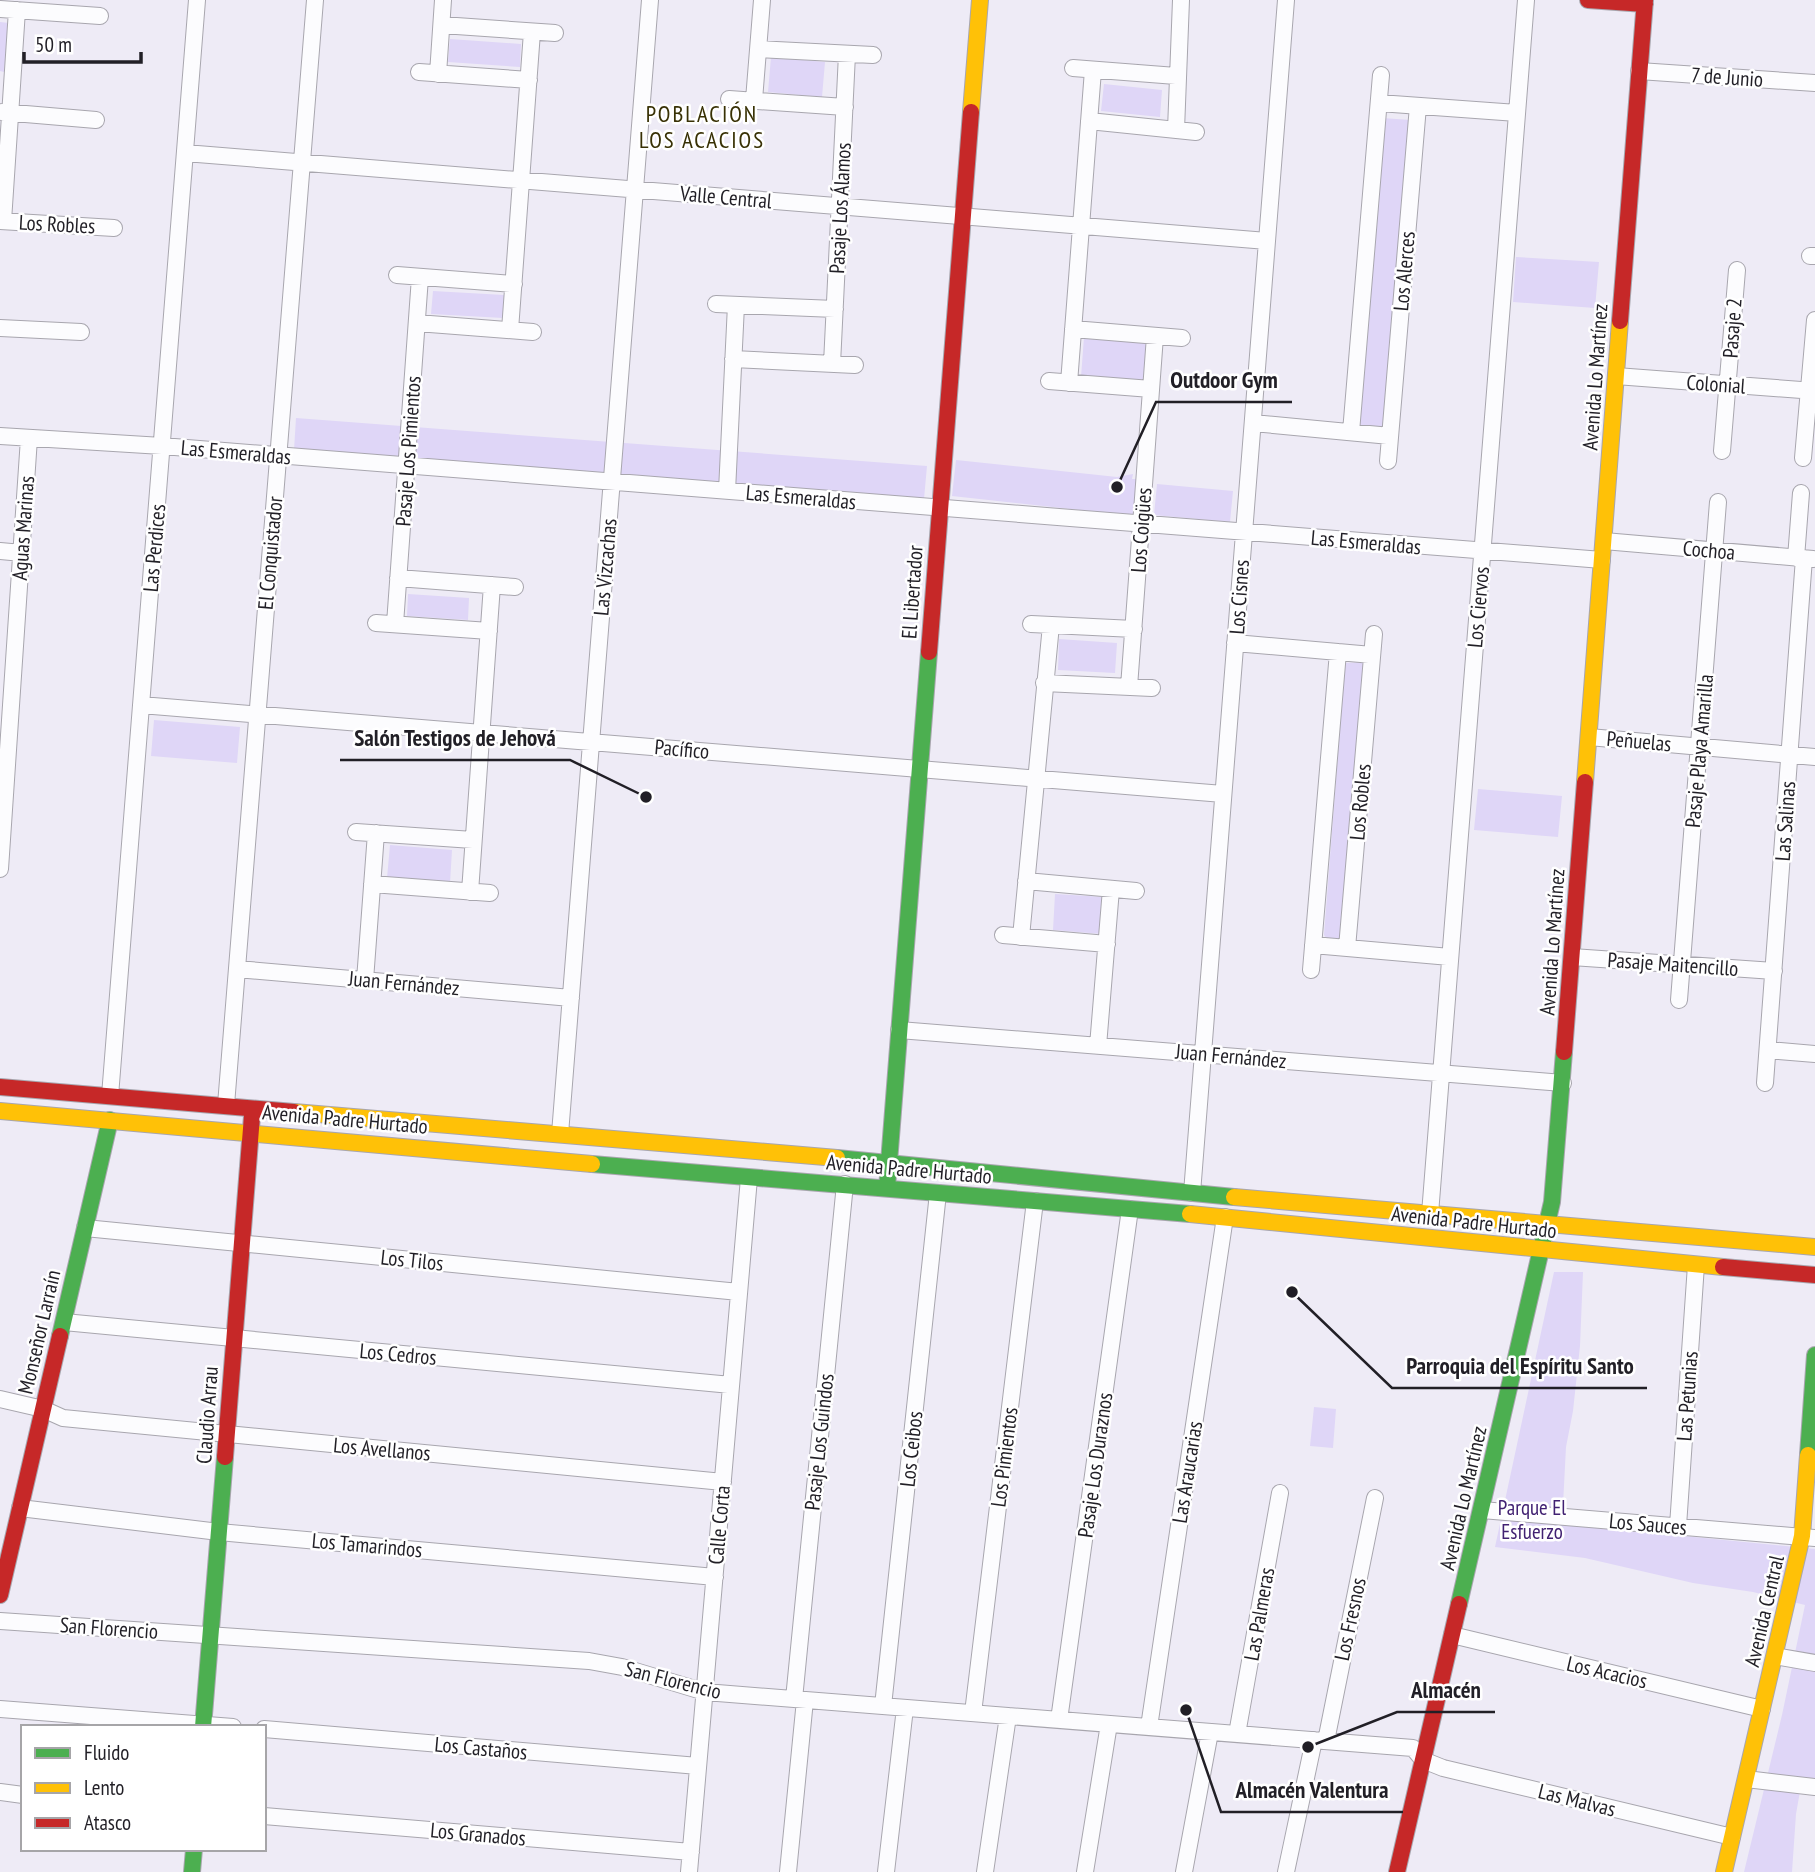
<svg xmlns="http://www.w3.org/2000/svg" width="1815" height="1872" font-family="'PT Sans Narrow',sans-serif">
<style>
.green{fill:#dfd6f7}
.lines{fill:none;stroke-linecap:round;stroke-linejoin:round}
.street-casing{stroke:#a8a6ae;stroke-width:18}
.fast-casing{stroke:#a8a6ae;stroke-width:18}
.slow-casing{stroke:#a8a6ae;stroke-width:18}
.jam-casing{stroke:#a8a6ae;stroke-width:18}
.street{stroke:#fcfcfe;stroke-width:16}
.fast{stroke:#4caf50;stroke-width:16}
.slow{stroke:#ffc107;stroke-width:16}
.jam{stroke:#c62828;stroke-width:16}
.labels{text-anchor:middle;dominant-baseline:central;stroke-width:5;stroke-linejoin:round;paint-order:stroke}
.street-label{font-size:21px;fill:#211f26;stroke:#fff}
.park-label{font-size:21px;fill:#412172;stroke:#fff}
.neighbourhood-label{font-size:23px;letter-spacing:2px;fill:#383105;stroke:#fff}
.leader{fill:none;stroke:#211f26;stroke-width:2.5}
.callout-dot{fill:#211f26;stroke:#fff;stroke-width:2.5}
.callout-label{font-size:23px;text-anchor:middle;font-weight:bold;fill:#211f26;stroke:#fff;stroke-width:5;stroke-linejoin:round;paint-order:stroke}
</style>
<rect width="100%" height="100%" fill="#eeebf6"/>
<path class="green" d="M 0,22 L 9,23 L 4,72 L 0,71 Z
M 450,39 L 521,44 L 520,67 L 448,62 Z
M 771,57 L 825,62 L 822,97 L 768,92 Z
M 1104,84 L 1162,90 L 1160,117 L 1101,111 Z
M 1382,118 L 1411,120 L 1384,428 L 1357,425 Z
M 1516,257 L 1599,262 L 1595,308 L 1513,302 Z
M 433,291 L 504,295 L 503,318 L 431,314 Z
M 1084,337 L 1149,340 L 1146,381 L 1081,377 Z
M 296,418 L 927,466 L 924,499 L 294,450 Z
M 956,460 L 1117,477 L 1133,474 L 1132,479 L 1139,479 L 1135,516 L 952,496 Z
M 1157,484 L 1233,491 L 1230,522 L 1154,515 Z
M 408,594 L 469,598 L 468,620 L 407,616 Z
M 1059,639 L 1117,643 L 1115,673 L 1058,670 Z
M 1366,662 L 1344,941 L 1327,939 L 1324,935 L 1345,663 Z
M 154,720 L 240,727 L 237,763 L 151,756 Z
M 1478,789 L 1562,796 L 1558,837 L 1474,830 Z
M 390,845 L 452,850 L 450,883 L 387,878 Z
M 1055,894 L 1104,897 L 1102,934 L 1053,930 Z
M 1554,1272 L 1583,1272 L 1580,1346 L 1573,1411 L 1566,1447 L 1562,1524 L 1815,1549 L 1815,1778 L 1802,1780 L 1796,1814 L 1792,1872 L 1744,1872 L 1782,1715 L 1805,1605 L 1753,1592 L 1693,1583 L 1585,1558 L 1495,1547 Z
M 1314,1407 L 1336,1409 L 1333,1448 L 1310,1446 Z"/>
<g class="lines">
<defs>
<path id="street" d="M 0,9 L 100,16
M 442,25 L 555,33
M 759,49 L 873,55
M 1073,68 L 1176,76
M 1639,71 L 1815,83
M 419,72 L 529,80
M 438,74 L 443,0
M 729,99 L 845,107
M 754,100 L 762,0
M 1379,103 L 1517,113
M 2,112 L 96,120
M 1089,121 L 1196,132
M 1176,130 L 1181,0
M 185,153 L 1267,241
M 0,221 L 114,228
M 3,221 L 17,10
M 1810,256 L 1815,256
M 397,275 L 514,284
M 716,304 L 835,309
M 417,323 L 533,332
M 0,328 L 81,332
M 1073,329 L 1182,338
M 510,330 L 532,32
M 733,359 L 855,365
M 832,364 L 847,54
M 1616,376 L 1815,391
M 1049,381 L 1151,389
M 1069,383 L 1093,70
M 1253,423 L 1390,436
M 1351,432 L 1381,75
M 0,436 L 162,446 L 1602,560
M 1722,451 L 1737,270
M 1803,458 L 1815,320
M 1388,461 L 1418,106
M 727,491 L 736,305
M 1604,541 L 1813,559
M 0,551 L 22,553
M 1796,558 L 1801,493
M 398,578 L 515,587
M 376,623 L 489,631
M 395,624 L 420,277
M 1031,624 L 1134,629
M 1235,643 L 1372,655
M 1044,683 L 1152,688
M 1129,687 L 1155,336
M 141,705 L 1223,794
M 1589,737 L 1815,757
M 356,832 L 473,840
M 0,869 L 29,438
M 1026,881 L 1136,891
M 372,884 L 490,893
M 470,892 L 492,585
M 1003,935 L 1107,944
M 1021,937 L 1051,625
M 1313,945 L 1450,957
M 1347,948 L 1374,634
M 1572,957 L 1774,971
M 237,969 L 571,998
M 1311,970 L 1338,652
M 365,980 L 376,833
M 1679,1000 L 1718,502
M 899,1030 L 1563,1083
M 1098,1046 L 1111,889
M 1768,1050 L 1815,1054
M 1765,1083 L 1804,558
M 110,1096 L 197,0
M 226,1105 L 315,0
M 560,1134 L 650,0
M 1192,1193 L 1286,0
M 1430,1214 L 1526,0
M 85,1228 L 739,1292
M 64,1322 L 731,1385
M 0,1399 L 43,1409 L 63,1418 L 723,1482
M 20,1508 L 219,1532 L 715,1577
M 1482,1510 L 1815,1538
M 1678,1526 L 1696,1265
M 0,1621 L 589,1661 L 622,1667 L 705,1692 L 1413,1748 L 1423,1760 L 1443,1768 L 1732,1837
M 1452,1635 L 1762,1709
M 1775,1656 L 1815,1663
M 794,1699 L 845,1184
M 883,1706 L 938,1193
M 0,1709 L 233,1727
M 973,1713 L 1035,1201
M 1059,1720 L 1130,1209
M 1149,1727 L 1225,1217
M 264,1729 L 698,1766
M 1237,1734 L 1280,1493
M 1326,1741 L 1375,1498
M 1746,1779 L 1815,1787
M 0,1792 L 23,1795
M 264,1816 L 691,1852
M 689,1872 L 749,1178
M 788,1872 L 805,1700
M 886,1872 L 905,1708
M 985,1872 L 1008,1716
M 1085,1872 L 1109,1724
M 1184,1872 L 1210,1732
M 1286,1872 L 1314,1740"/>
<path id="fast" d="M 837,1158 L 1234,1197
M 592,1164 L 1190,1214
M 887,1188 L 929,652
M 60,1336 L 110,1120
M 1808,1455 L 1815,1355
M 1459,1604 L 1552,1202 L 1564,1052
M 203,1727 L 225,1457
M 192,1872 L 194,1849"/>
<path id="slow" d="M 971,112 L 980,0
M 1585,782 L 1620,321
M 0,1111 L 592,1164
M 294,1112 L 837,1158
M 1234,1197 L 1815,1247
M 1190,1214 L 1723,1267
M 1724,1872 L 1802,1536 L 1808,1455"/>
<path id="jam" d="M 1588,0 L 1645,4
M 1620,321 L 1645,0
M 929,652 L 971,112
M 1564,1052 L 1585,782
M 0,1087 L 294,1112
M 1723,1267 L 1815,1275
M 225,1457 L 252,1116
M 0,1595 L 60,1336
M 1397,1872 L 1459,1604"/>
</defs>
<use href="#street" class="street-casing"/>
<use href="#fast" class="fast-casing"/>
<use href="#slow" class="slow-casing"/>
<use href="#jam" class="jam-casing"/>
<use href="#street" class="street"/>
<use href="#fast" class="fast"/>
<use href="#slow" class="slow"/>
<use href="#jam" class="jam"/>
</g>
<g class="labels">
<g class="street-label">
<text transform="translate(1727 77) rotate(4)">7 de Junio</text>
<text transform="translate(726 197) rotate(5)">Valle Central</text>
<text transform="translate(840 208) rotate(-87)">Pasaje Los Álamos</text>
<text transform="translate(57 224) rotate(3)">Los Robles</text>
<text transform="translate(1404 271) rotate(-85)">Los Alerces</text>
<text transform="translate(1732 328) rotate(-86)">Pasaje 2</text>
<text transform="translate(1595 377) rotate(-86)">Avenida Lo Martínez</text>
<text transform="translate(1716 384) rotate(4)">Colonial</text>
<text transform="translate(408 451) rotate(-86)">Pasaje Los Pimientos</text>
<text transform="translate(236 452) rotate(5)">Las Esmeraldas</text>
<text transform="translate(801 497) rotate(5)">Las Esmeraldas</text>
<text transform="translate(23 528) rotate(-86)">Aguas Marinas</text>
<text transform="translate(1141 530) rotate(-86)">Los Coigües</text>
<text transform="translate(1366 542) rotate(5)">Las Esmeraldas</text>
<text transform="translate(154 548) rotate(-85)">Las Perdices</text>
<text transform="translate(1709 550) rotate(5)">Cochoa</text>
<text transform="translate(270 553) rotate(-85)">El Conquistador</text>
<text transform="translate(605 567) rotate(-85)">Las Vizcachas</text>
<text transform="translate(912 592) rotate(-86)">El Libertador</text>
<text transform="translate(1239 597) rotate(-86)">Los Cisnes</text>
<text transform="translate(1478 607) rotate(-85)">Los Ciervos</text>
<text transform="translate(1639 741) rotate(5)">Peñuelas</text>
<text transform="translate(682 749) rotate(5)">Pacífico</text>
<text transform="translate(1699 751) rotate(-85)">Pasaje Playa Amarilla</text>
<text transform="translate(1360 802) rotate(-85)">Los Robles</text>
<text transform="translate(1785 821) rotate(-86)">Las Salinas</text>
<text transform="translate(1552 942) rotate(-86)">Avenida Lo Martínez</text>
<text transform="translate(1673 964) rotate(4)">Pasaje Maitencillo</text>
<text transform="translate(404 983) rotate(5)">Juan Fernández</text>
<text transform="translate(1231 1056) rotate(5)">Juan Fernández</text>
<text transform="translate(345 1119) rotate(5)">Avenida Padre Hurtado</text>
<text transform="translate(909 1169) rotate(5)">Avenida Padre Hurtado</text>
<text transform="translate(1474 1222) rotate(6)">Avenida Padre Hurtado</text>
<text transform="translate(412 1260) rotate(6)">Los Tilos</text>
<text transform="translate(39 1332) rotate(-77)">Monseñor Larraín</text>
<text transform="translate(398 1354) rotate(5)">Los Cedros</text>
<text transform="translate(1687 1396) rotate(-86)">Las Petunias</text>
<text transform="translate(207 1415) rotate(-86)">Claudio Arrau</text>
<text transform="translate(819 1442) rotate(-84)">Pasaje Los Guindos</text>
<text transform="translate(382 1449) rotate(5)">Los Avellanos</text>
<text transform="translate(911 1449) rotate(-84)">Los Ceibos</text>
<text transform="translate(1004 1457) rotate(-83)">Los Pimientos</text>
<text transform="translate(1095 1465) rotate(-82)">Pasaje Los Duraznos</text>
<text transform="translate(1187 1472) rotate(-81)">Las Araucarias</text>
<text transform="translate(1463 1498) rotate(-77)">Avenida Lo Martínez</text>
<text transform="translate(1648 1524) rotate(5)">Los Sauces</text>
<text transform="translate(719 1525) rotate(-85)">Calle Corta</text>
<text transform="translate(367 1545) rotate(5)">Los Tamarindos</text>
<text transform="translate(1764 1611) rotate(-77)">Avenida Central</text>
<text transform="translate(1259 1614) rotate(-80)">Las Palmeras</text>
<text transform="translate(1350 1619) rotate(-78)">Los Fresnos</text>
<text transform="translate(109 1628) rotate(4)">San Florencio</text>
<text transform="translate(1607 1672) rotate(13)">Los Acacios</text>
<text transform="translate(673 1680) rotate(14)">San Florencio</text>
<text transform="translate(481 1748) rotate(5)">Los Castaños</text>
<text transform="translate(1577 1800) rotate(14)">Las Malvas</text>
<text transform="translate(478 1834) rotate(5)">Los Granados</text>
</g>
<g class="park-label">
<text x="1532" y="1507">Parque El<tspan x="1532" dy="24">Esfuerzo</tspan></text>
</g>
<g class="neighbourhood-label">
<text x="702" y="113">POBLACIÓN<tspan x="702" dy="26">LOS ACACIOS</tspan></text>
</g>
</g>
<path class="leader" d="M1117 487L1156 402H1292M646 797L570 760H340M1292 1292L1392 1388H1647M1308 1747L1397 1712H1495M1186 1710L1221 1812H1403"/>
<g class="callout-dot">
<circle cx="1117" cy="487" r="7"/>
<circle cx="646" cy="797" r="7"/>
<circle cx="1292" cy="1292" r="7"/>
<circle cx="1308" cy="1747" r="7"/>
<circle cx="1186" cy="1710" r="7"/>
</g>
<g class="callout-label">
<text x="1224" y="388">Outdoor Gym</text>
<text x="455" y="746">Salón Testigos de Jehová</text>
<text x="1520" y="1374">Parroquia del Espíritu Santo</text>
<text x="1446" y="1698">Almacén</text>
<text x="1312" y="1798">Almacén Valentura</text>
</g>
<rect x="21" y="1725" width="245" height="126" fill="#ffffff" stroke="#a6a5a8" stroke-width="2"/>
<rect x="35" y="1748" width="35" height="10" fill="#4caf50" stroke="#a6a5a8" stroke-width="2"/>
<text x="84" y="1760" font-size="21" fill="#211f26">Fluido</text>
<rect x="35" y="1783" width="35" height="10" fill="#ffc107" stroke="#a6a5a8" stroke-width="2"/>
<text x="84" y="1795" font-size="21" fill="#211f26">Lento</text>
<rect x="35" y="1818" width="35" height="10" fill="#c62828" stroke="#a6a5a8" stroke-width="2"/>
<text x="84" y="1830" font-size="21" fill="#211f26">Atasco</text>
<path d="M24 52v10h117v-10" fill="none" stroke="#211f26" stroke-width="3.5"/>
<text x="35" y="52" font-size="21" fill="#211f26" stroke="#ffffff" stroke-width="5" paint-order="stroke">50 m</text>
</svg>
